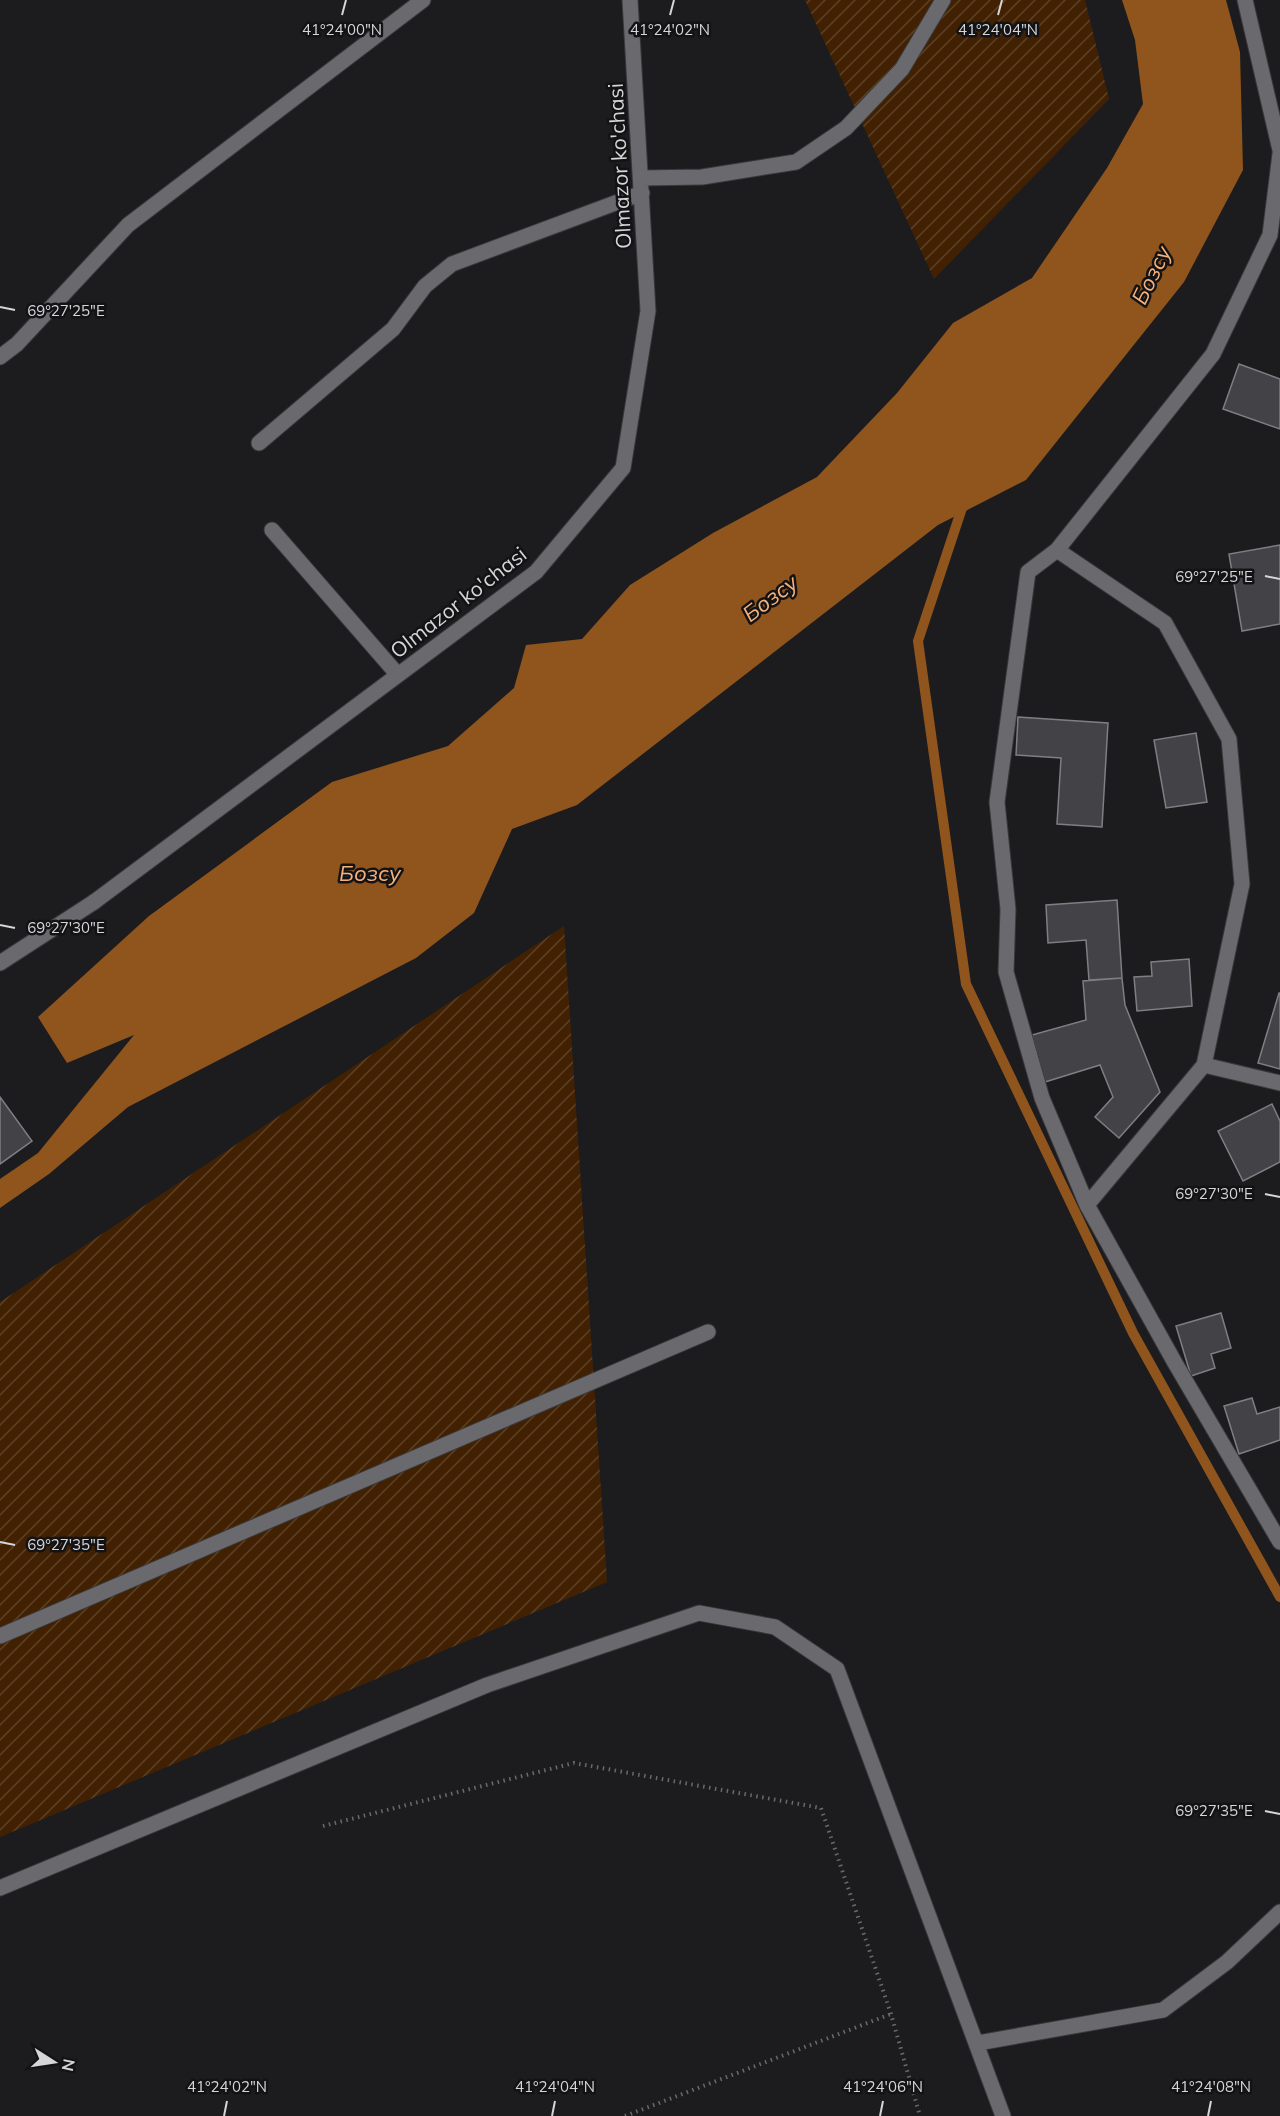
<svg xmlns="http://www.w3.org/2000/svg" width="1280" height="2116" font-family="Mulish,sans-serif">
<style>
.garden{fill:url(#garden-furrows)}
.water{fill:#90541d}
.lines{fill:none;stroke-linecap:round;stroke-linejoin:round}
.stream{stroke:#90541d;stroke-width:10}
.building{fill:#434347;stroke:#7f7e83;stroke-width:1.5}
.lane-casing{stroke:#39393b;stroke-width:17}
.street-casing{stroke:#39393b;stroke-width:17}
.path{stroke:#6a6a6c;stroke-width:4;stroke-dasharray:1.5 4.5;stroke-linecap:butt}
.lane{stroke:#6a6a6e;stroke-width:15}
.street{stroke:#6a6a6e;stroke-width:15}
.ticks{fill:none;stroke:#d6d6d8;stroke-width:2}
.labels{text-anchor:middle;dominant-baseline:central;stroke-width:5;stroke-linejoin:round;paint-order:stroke}
.street-label{font-size:21px;fill:#d6d6d8;stroke:#131316}
.water-label{font-size:22px;font-style:italic;fill:#f7b27b;stroke:#131316}
.ticks-label{font-size:15px;text-anchor:middle;fill:#d6d6d8;stroke:#131316;stroke-width:5;stroke-linejoin:round;paint-order:stroke}
</style>
<defs>
<pattern id="garden-furrows" width="10" height="10" patternUnits="userSpaceOnUse" patternTransform="scale(1.5)"><rect width="10" height="10" fill="#422102"/><path d="M-1 1l2-2M0 10L10 0M9 11l2-2" fill="none" stroke="#5d4026"/></pattern>
</defs>
<rect width="100%" height="100%" fill="#1c1c1f"/>
<path class="garden" d="M 805,0 L 1085,0 L 1109,99 L 934,279 Z
M 564,926 L 607,1582 L 0,1837 L 0,1302 Z"/>
<path class="water" d="M 1122,0 L 1226,0 L 1240,52 L 1243,170 L 1184,282 L 1026,480 L 938,525 L 577,805 L 512,829 L 474,913 L 416,958 L 128,1107 L 49,1174 L 0,1208 L 0,1179 L 38,1153 L 134,1035 L 67,1063 L 38,1017 L 149,916 L 332,782 L 448,746 L 514,688 L 526,645 L 582,639 L 630,585 L 713,533 L 817,477 L 897,393 L 953,323 L 1032,278 L 1107,168 L 1143,104 L 1135,40 Z"/>
<g class="lines">
<path class="stream" d="M 964,502 L 918,641 L 966,984 L 1133,1333 L 1280,1597"/>
</g>
<path class="building" d="M 1239,364 L 1280,379 L 1280,429 L 1223,409 Z
M 1280,545 L 1280,624 L 1242,631 L 1229,554 Z
M 1018,717 L 1108,723 L 1102,827 L 1057,824 L 1061,758 L 1016,755 Z
M 1196,733 L 1207,802 L 1166,808 L 1154,740 Z
M 1117,900 L 1122,978 L 1089,980 L 1086,940 L 1048,943 L 1046,905 Z
M 1189,959 L 1192,1006 L 1137,1011 L 1134,977 L 1152,976 L 1151,962 Z
M 1122,978 L 1125,1005 L 1160,1092 L 1119,1138 L 1095,1117 L 1113,1097 L 1100,1065 L 1045,1082 L 1032,1035 L 1086,1020 L 1083,981 Z
M 1279,993 L 1280,993 L 1280,1069 L 1258,1063 Z
M 0,1097 L 32,1141 L 0,1164 Z
M 1272,1104 L 1280,1121 L 1280,1162 L 1243,1181 L 1218,1131 Z
M 1221,1313 L 1231,1348 L 1211,1354 L 1215,1368 L 1191,1376 L 1176,1326 Z
M 1252,1398 L 1257,1414 L 1280,1407 L 1280,1440 L 1239,1454 L 1224,1406 Z"/>
<g class="lines">
<defs>
<path id="lane" d="M 0,963 L 94,902
M 1204,1065 L 1280,1083"/>
<path id="street" d="M 1245,0 L 1280,150
M 1280,154 L 1270,235 L 1213,354 L 1057,550 L 1028,572 L 997,802 L 1008,909 L 1006,972 L 1042,1098 L 1087,1205 L 1175,1363 L 1280,1542
M 641,178 L 702,177 L 796,162 L 846,128 L 902,69 L 943,0
M 0,357 L 17,344 L 128,225 L 423,0
M 259,443 L 393,329 L 425,286 L 452,264 L 642,193
M 272,530 L 398,675
M 1057,550 L 1165,623 L 1229,739 L 1242,884 L 1204,1065 L 1087,1205
M 94,902 L 536,572 L 623,468 L 648,311 L 630,0
M 0,1636 L 708,1332
M 0,1888 L 487,1685 L 699,1613 L 775,1627 L 837,1669 L 1003,2116
M 978,2043 L 1163,2010 L 1227,1962 L 1280,1912"/>
</defs>
<use href="#lane" class="lane-casing"/>
<use href="#street" class="street-casing"/>
<path class="path" d="M 323,1826 L 574,1763 L 821,1808 L 891,2014 L 920,2116
M 625,2116 L 891,2014"/>
<use href="#lane" class="lane"/>
<use href="#street" class="street"/>
</g>
<path class="ticks" d="M 342,15 L 346,0M 670,15 L 674,0M 998,15 L 1002,0M 0,307 L 15,310M 1265,576 L 1280,579M 0,925 L 15,928M 1265,1194 L 1280,1197M 0,1542 L 15,1545M 1265,1811 L 1280,1814M 224,2116 L 227,2101M 552,2116 L 555,2101M 880,2116 L 883,2101M 1208,2116 L 1211,2101"/>
<g class="labels">
<g class="street-label">
<text transform="translate(619 166) rotate(-93)">Olmazor ko'chasi</text>
<text transform="translate(458 602) rotate(-38)">Olmazor ko'chasi</text>
</g>
<g class="water-label">
<text transform="translate(1151 275) rotate(-64)">Бозсу</text>
<text transform="translate(770 598) rotate(-37)">Бозсу</text>
<text x="370" y="873">Бозсу</text>
</g>
</g>
<g class="ticks-label">
<text x="342" y="35">41°24'00"N</text>
<text x="670" y="35">41°24'02"N</text>
<text x="998" y="35">41°24'04"N</text>
<text x="66" y="316">69°27'25"E</text>
<text x="1214" y="582">69°27'25"E</text>
<text x="66" y="933">69°27'30"E</text>
<text x="1214" y="1199">69°27'30"E</text>
<text x="66" y="1550">69°27'35"E</text>
<text x="1214" y="1816">69°27'35"E</text>
<text x="227" y="2092">41°24'02"N</text>
<text x="555" y="2092">41°24'04"N</text>
<text x="883" y="2092">41°24'06"N</text>
<text x="1211" y="2092">41°24'08"N</text>
</g>
<g transform="translate(54 2062) rotate(102)" stroke="#131316" stroke-width="4.5" paint-order="stroke">
<path d="M0-4.5L10 22L0 15L-10 22Z" fill="#d6d6d8"/>
<text y="-9" font-size="16" font-weight="bold" text-anchor="middle" fill="#d6d6d8">N</text>
</g>
</svg>
